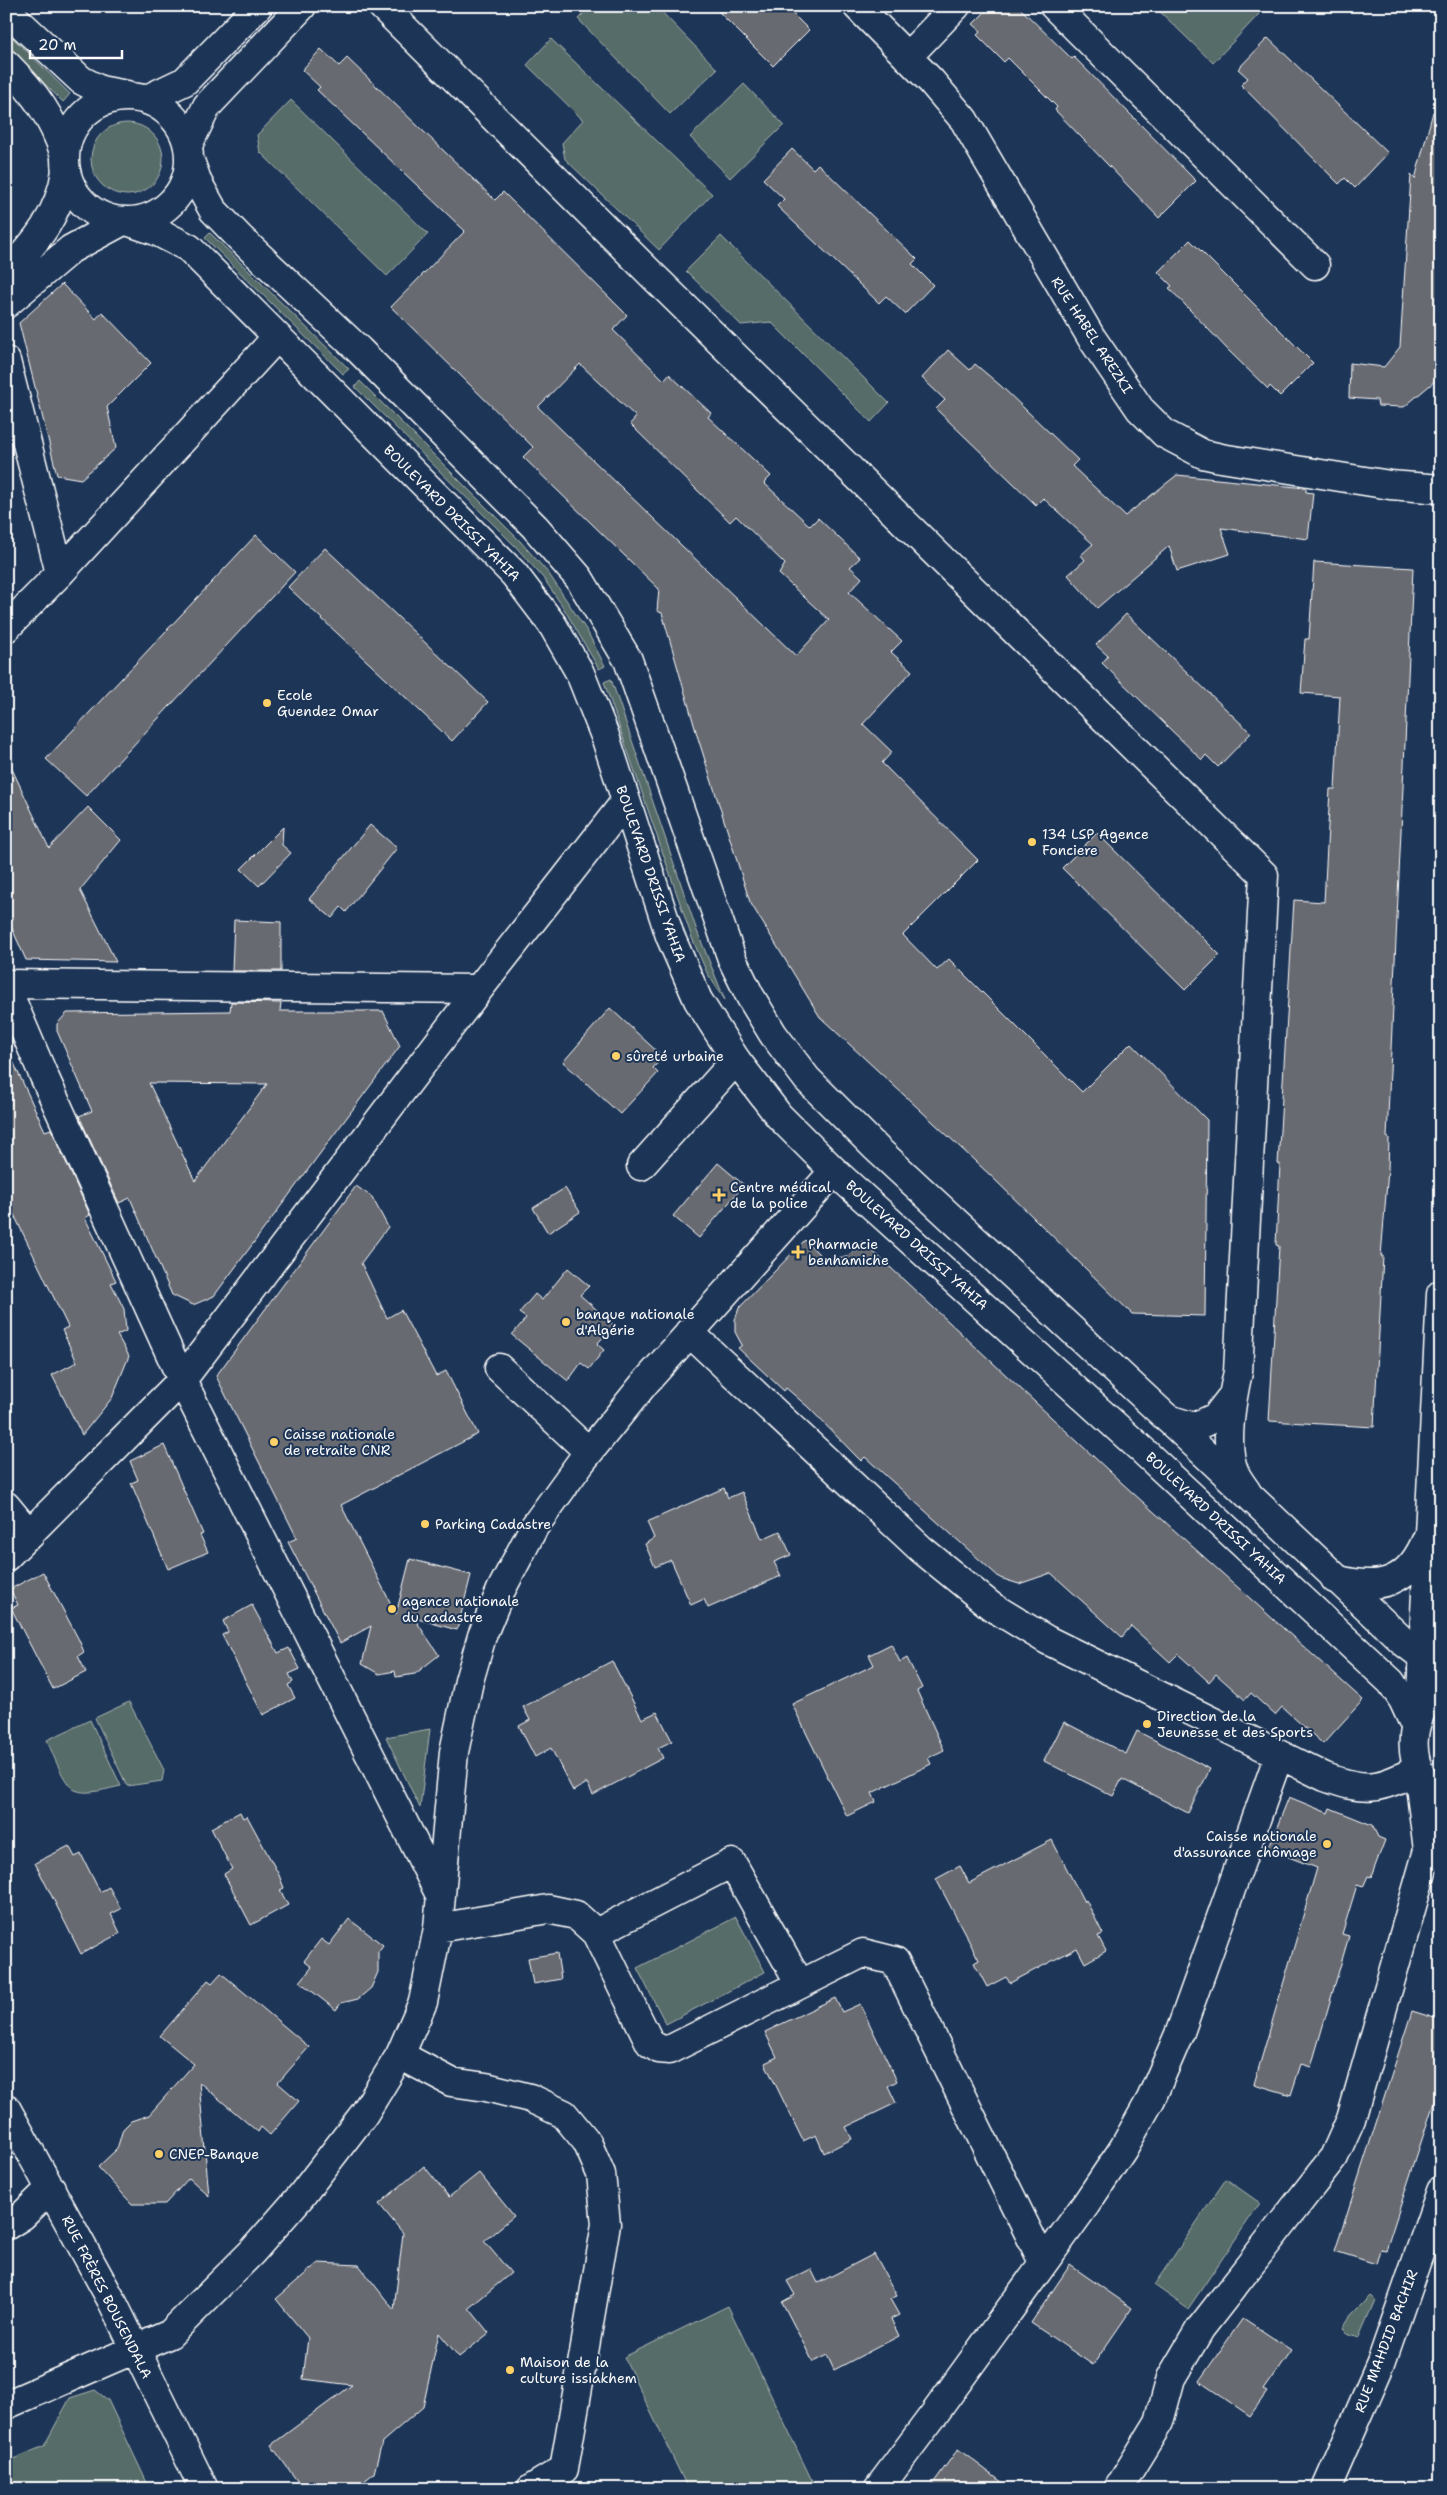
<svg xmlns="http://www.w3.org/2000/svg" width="1447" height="2495" font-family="'Shantell Sans',sans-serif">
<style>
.green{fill:#576c67;stroke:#abb6b3}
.building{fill:#686a71;stroke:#fff;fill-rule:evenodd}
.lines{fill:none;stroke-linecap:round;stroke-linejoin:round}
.minor-casing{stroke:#fff;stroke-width:31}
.major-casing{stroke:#fff;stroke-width:31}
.minor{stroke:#1d3557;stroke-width:28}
.major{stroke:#1d3557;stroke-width:28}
.poi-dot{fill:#ffd166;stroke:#1d3557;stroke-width:2}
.labels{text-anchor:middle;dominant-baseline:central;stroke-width:4;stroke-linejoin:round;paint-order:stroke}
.street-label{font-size:14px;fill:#fff;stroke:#1d3557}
.poi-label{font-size:14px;fill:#fff;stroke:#1d3557;text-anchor:start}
</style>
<rect width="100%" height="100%" fill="#1d3557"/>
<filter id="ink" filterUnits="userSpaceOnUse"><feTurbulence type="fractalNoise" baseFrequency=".02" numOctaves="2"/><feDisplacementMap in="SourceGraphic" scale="10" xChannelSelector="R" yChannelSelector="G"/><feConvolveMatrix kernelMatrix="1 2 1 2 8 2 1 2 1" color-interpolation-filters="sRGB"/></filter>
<g filter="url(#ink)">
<path class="green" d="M 591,6 L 656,6 L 717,69 L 670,114 L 578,19 Z
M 1154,6 L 1251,6 L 1259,14 L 1213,63 Z
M 6,31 L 70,94 L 63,102 L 6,46 Z
M 551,39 L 712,194 L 659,250 L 565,159 L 562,143 L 583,120 L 527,65 Z
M 744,84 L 784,125 L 730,178 L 690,137 Z
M 291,100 L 428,234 L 387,276 L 260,152 L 257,135 Z
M91 159a36 36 0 1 1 72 0a36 36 0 1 1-72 0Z
M 210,233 L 349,369 L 343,374 L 205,238 Z
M 721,236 L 889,403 L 871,422 L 771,322 L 741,325 L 686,271 Z
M 360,381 L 520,541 L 549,574 L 587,631 L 605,666 L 599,669 L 563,607 L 544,579 L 516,547 L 355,387 Z
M 611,679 L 697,931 L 725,1000 L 707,973 L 692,938 L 604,682 Z
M 129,1702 L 164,1770 L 162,1781 L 127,1786 L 95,1718 Z
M 90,1720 L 121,1786 C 109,1788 87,1796 75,1790 C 64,1785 52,1752 47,1740 Z
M 430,1729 L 420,1808 L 386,1737 Z
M 736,1917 L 765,1972 L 666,2024 L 637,1968 Z
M 1226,2179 L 1260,2203 L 1188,2309 L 1154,2285 Z
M 1370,2296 L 1375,2300 L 1359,2337 L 1347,2333 L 1343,2327 L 1351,2315 Z
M 728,2306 L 816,2489 L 688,2489 L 624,2357 Z
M 95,2390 L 108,2400 L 150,2489 L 6,2489 L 6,2462 L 44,2446 L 70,2398 Z"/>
<path class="building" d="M 713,6 L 785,6 L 809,30 L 773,66 Z
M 991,6 L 1018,6 L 1072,59 L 1074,57 L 1196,181 L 1159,218 L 1055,110 L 1057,107 L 1008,58 L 1004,62 L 977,35 L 981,31 L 973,24 Z
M 1268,38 L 1388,153 L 1355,188 L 1345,178 L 1339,184 L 1241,85 L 1248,78 L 1238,69 Z
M 321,49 L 339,66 L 347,58 L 495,200 L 503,192 L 627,315 L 613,330 L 664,380 L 669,374 L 711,413 L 708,417 L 771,476 L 764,483 L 810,526 L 818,518 L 860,558 L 850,567 L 862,578 L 849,592 L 902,641 L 891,652 L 912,671 L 863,724 L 892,752 L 882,763 L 978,860 L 903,935 L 937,970 L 949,959 L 1082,1092 L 1131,1043 L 1207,1120 L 1205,1316 L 1132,1314 L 990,1175 L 820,1017 L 750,902 L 697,735 L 662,613 L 657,611 L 659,589 L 523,457 L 533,447 L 391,307 L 465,231 L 317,90 L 320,87 L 302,70 ZM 580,364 L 636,417 L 630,424 L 695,488 L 730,522 L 736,516 L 785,564 L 779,574 L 829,620 L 796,656 L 538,407 Z
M 1433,112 L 1441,113 L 1441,376 L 1404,407 L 1378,406 L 1377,400 L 1349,398 L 1350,363 L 1384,367 L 1400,347 L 1411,175 L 1415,179 Z
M 792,149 L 813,169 L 818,164 L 917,259 L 912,264 L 933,285 L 905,314 L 886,296 L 879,303 L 777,206 L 784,199 L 763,179 Z
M 1190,240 L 1313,363 L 1280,396 L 1270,386 L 1268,389 L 1229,351 L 1169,288 L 1172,286 L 1158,272 Z
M 62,284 L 96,319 L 102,312 L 151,363 L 107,407 L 116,448 L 81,479 L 57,475 L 19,323 Z
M 948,350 L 970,370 L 975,364 L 1001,386 L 1078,460 L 1072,466 L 1125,516 L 1177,475 L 1306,488 L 1306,492 L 1313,493 L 1308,539 L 1221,528 L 1230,554 L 1177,571 L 1169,546 L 1097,608 L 1068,575 L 1085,560 L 1081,555 L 1093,544 L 1043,498 L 1036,505 L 936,409 L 945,400 L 922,378 Z
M 256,535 L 295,572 L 86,796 L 46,759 Z
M 325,548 L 488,702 L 452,741 L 288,587 Z
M 1314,562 L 1413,568 L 1387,1137 L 1389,1138 L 1388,1170 L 1381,1256 L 1383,1256 L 1374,1427 L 1269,1421 L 1279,1246 L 1276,1245 L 1280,1164 L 1278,1164 L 1294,900 L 1324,902 L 1330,789 L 1335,789 L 1340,696 L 1301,693 L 1305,639 L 1309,639 Z
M 1126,614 L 1251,733 L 1218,767 L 1206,755 L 1202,760 L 1102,663 L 1108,656 L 1096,645 Z
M 6,756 L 49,848 L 88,807 L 121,840 L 80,890 L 116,962 L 26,960 L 6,915 Z
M 370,825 L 397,848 L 346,912 L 341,907 L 332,918 L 309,899 Z
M 283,827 L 282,845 L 291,853 L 259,886 L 241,869 Z
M 1097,833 L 1220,955 L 1185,990 L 1062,868 Z
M 234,920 L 281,922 L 281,971 L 232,971 Z
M 231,1002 L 281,1003 L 280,1011 L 383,1011 L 400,1046 L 214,1296 L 193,1305 L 172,1295 L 130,1198 L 119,1203 L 79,1116 L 92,1111 L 57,1031 L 57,1024 L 67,1013 L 230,1011 ZM 149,1083 L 267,1084 L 195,1181 Z
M 610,1008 L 663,1057 L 653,1068 L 658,1073 L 620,1114 L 563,1062 Z
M 6,1046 L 45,1131 L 51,1129 L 90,1215 L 85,1218 L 116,1281 L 111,1283 L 124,1309 L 126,1331 L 117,1335 L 129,1356 L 112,1398 L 82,1435 L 52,1375 L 77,1362 L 62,1330 L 68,1327 L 6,1198 Z
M 718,1163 L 744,1185 L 699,1238 L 673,1216 Z
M 356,1186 L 372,1197 L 388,1227 L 361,1263 L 387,1318 L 401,1310 L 436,1376 L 446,1371 L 478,1434 L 341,1505 L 396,1614 L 410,1559 L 471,1575 L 457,1630 L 414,1618 L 439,1655 L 415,1674 L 396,1677 L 395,1671 L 379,1674 L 362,1664 L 371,1626 L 340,1643 L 288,1542 L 297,1538 L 216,1376 Z
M 565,1188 L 580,1212 L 548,1233 L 533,1208 Z
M 805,1240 L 823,1258 L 848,1257 L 862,1241 L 1123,1484 L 1363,1700 L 1323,1744 L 1282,1707 L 1275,1715 L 1251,1693 L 1245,1700 L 1216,1674 L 1209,1682 L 1178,1654 L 1170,1662 L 1131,1626 L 1122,1637 L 1051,1573 L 1019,1584 L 1000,1578 L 865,1457 L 861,1461 L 808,1407 L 786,1388 L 784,1391 L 738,1348 L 742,1345 L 735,1332 L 735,1320 L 739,1308 Z
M 568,1268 L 589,1286 L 580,1295 L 614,1325 L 597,1344 L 604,1350 L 589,1369 L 581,1363 L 568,1381 L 512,1335 L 526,1318 L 519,1313 L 535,1294 L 542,1300 Z
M 164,1445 L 203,1534 L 200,1535 L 208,1552 L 168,1569 L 131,1483 L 138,1480 L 130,1461 Z
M 724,1488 L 728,1498 L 742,1492 L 762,1539 L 780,1531 L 791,1555 L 774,1562 L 781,1576 L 708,1608 L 704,1599 L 691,1605 L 671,1560 L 655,1567 L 645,1544 L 654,1538 L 647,1522 Z
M 43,1572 L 79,1640 L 84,1652 L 78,1656 L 86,1672 L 53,1689 L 11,1608 L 18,1605 L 10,1589 Z
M 252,1605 L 278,1653 L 289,1648 L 300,1669 L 289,1674 L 293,1682 L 288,1685 L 295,1698 L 263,1715 L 222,1635 L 228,1632 L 223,1621 Z
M 891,1644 L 900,1662 L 907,1658 L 922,1688 L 917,1691 L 944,1750 L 928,1758 L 931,1764 L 872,1793 L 876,1802 L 847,1816 L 792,1704 L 874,1665 L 869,1655 Z
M 612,1661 L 642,1719 L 657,1712 L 672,1741 L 658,1748 L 663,1758 L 593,1795 L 587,1783 L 573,1791 L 551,1748 L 535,1757 L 519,1726 L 530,1720 L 523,1707 Z
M 1064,1722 L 1126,1754 L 1137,1731 L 1210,1769 L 1188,1813 L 1122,1779 L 1113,1796 L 1044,1761 Z
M 1289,1797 L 1328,1813 L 1330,1808 L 1372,1825 L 1378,1837 L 1385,1840 L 1371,1877 L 1368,1876 L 1363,1887 L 1357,1885 L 1342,1934 L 1349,1936 L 1311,2067 L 1301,2064 L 1291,2095 L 1254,2084 L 1317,1868 L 1268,1849 Z
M 240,1812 L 243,1818 L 247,1816 L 279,1875 L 284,1888 L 280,1890 L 288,1905 L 251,1925 L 224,1874 L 232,1869 L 211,1828 Z
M 1052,1840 L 1084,1902 L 1086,1900 L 1103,1934 L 1098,1936 L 1106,1951 L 1085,1963 L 1077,1948 L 1010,1983 L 1006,1977 L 987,1987 L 974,1963 L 979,1960 L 936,1879 L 960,1866 L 969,1883 Z
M 69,1846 L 75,1857 L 81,1854 L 100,1892 L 109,1887 L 121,1909 L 111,1914 L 120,1933 L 81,1954 L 35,1863 Z
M 349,1919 L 383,1945 L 378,1952 L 378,1972 L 371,1988 L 358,1999 L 341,2003 L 336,2010 L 300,1982 L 312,1967 L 304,1961 L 321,1939 L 329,1945 Z
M 557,1953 L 561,1979 L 533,1984 L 528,1958 Z
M 221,1973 L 309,2047 L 278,2083 L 299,2101 L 270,2135 L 261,2127 L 258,2132 L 199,2082 L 209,2196 L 189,2178 L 165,2204 L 132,2204 L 98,2167 L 117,2149 L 123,2129 L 131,2121 L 149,2115 L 194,2064 L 160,2036 L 208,1980 L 212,1983 Z
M 835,1998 L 842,2012 L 860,2004 L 897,2081 L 888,2086 L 896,2103 L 846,2127 L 852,2139 L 824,2153 L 816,2135 L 803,2141 L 765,2063 L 777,2057 L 765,2032 Z
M 1412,2011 L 1441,2020 L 1441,2081 L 1386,2250 L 1380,2249 L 1376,2264 L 1335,2251 Z
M 424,2166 L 449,2197 L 479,2173 L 514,2216 L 484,2241 L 511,2273 L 469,2308 L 489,2333 L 459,2357 L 439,2333 L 423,2407 L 382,2442 L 374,2473 L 355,2489 L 303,2489 L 271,2445 L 352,2385 L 303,2379 L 308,2338 L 276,2299 L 318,2263 L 359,2265 L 394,2310 L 403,2233 L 379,2204 Z
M 874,2254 L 897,2296 L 890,2299 L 899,2315 L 891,2319 L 899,2336 L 834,2370 L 827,2355 L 813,2362 L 782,2302 L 795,2295 L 787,2281 L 811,2269 L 818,2283 Z
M 1070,2265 L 1132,2308 L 1093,2365 L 1031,2323 Z
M 1243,2318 L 1291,2350 L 1263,2390 L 1267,2392 L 1250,2416 L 1199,2381 Z
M 958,2449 L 1011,2489 L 929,2489 Z"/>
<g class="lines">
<defs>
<path id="minor" d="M 382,6 L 653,276 L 1264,875 L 1238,1372 C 1232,1398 1223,1448 1235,1473 C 1238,1480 1243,1486 1247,1492
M 857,6 L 931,81 L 964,120 L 1091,337 L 1140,409 L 1165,434 L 1203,454 L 1221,458 L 1390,485 L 1441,489
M 1054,6 L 1315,265
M 907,57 L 956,6
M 147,99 L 185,81 L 258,6
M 188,145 L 207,106 L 302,6
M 6,273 C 36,243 60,214 66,171
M 6,304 L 71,249 L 123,221
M 6,361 L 60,573
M 6,628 L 60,573 L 277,337
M 6,984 L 479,989
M 6,987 L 43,1074 L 182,1380 L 439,1893
M 641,1166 L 736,1060
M 689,1332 L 921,1549 L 991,1606 L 1047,1640 L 1325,1777 C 1366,1792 1379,1790 1418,1769 L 1428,1850 L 1351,2119 L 1334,2157 L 1200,2329 L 1171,2378 L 1159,2422 L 1118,2489
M 499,1368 L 589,1452
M 1168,1419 L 1194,1427 L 1216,1417 L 1233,1395
M 6,1506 L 30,1535
M 6,1557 L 182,1380 L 479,989 L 625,802
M 1335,1579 C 1379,1591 1409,1584 1427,1538
M 1420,1713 L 1441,1294
M 438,1928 L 548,1909 L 576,1915 L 596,1933 L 650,2043 L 659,2049 L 669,2050 L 863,1953 L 895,1961 L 1043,2262
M 596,1933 L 732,1863 L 800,1984
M 400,2055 L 451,2082 L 486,2087 L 530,2098 L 564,2114 L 587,2142 L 601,2174 L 606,2224 L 564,2469 L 531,2489
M 6,2108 L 112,2301 L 204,2489
M 6,2226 L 22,2216 L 51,2188
M 6,2405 L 170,2334 L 252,2252 L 301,2196 L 364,2114 L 400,2055 L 423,2002 L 438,1928 L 454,1752 L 469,1681 L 482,1636 L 501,1590 L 534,1527 L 581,1462 L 644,1384 L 834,1171
M 878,2489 L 935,2413 L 1086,2204 L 1123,2149 L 1151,2099 L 1180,2032 L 1279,1755
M 1326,2489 L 1381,2363 L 1441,2191"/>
<path id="major" d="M 6,10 L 81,80 L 100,90 L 127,95
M 6,64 C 35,93 52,116 65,155
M65 159a62 62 0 1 1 124 0a62 62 0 1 1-124 0Z
M 190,161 L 198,183 L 213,210 L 240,238 L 359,350 L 535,527 L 579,578 L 628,660 L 732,959 L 750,996 L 773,1034 L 807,1079 L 876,1148 L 1168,1419 L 1406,1644 L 1423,1657 L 1441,1665
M 127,221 L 156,231 L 189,248 L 514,574 L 552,624 L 580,673 L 605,736 L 670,936 L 698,1000 L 736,1060 L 779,1116 L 834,1171 L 1140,1448 L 1391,1682 L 1403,1700 L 1415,1726
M 1441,1689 C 1404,1715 1405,1773 1441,1799"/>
</defs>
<use href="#minor" class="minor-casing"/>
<use href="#major" class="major-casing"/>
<use href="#minor" class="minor"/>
<use href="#major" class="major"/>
</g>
</g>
<g class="poi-dot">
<circle cx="267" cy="703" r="5"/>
<circle cx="1032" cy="842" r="5"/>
<circle cx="616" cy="1056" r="5"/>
<path d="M716.5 1187.5h5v5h5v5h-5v5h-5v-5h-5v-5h5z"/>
<path d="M795.5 1244.5h5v5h5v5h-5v5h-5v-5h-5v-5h5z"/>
<circle cx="566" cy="1322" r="5"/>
<circle cx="274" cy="1442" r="5"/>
<circle cx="425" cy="1524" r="5"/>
<circle cx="392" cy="1609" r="5"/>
<circle cx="1147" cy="1724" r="5"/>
<circle cx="1327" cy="1844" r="5"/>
<circle cx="159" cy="2154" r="5"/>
<circle cx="510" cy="2370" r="5"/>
</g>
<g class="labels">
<g class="street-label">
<text transform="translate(1092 335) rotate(57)">RUE HABEL AREZKI</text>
<text transform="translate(452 513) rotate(45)">BOULEVARD DRISSI YAHIA</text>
<text transform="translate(651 874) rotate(71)">BOULEVARD DRISSI YAHIA</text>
<text transform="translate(917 1245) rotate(42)">BOULEVARD DRISSI YAHIA</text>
<text transform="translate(1216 1518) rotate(43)">BOULEVARD DRISSI YAHIA</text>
<text transform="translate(107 2297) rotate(63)">RUE FRÈRES BOUSENDALA</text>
<text transform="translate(1386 2341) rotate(-69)">RUE MAHDID BACHIR</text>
</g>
<g class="poi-label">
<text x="277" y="695">Ecole<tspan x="277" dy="16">Guendez Omar</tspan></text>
<text x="1042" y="834">134 LSP Agence<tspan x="1042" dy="16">Fonciere</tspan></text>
<text x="626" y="1056">sûreté urbaine</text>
<text x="730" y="1187">Centre médical<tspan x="730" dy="16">de la police</tspan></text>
<text x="808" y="1244">Pharmacie<tspan x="808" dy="16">benhamiche</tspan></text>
<text x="576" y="1314">banque nationale<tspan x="576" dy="16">d'Algérie</tspan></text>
<text x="284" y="1434">Caisse nationale<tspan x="284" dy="16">de retraite CNR</tspan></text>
<text x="435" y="1524">Parking Cadastre</text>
<text x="402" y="1601">agence nationale<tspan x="402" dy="16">du cadastre</tspan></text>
<text x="1157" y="1716">Direction de la<tspan x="1157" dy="16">Jeunesse et des Sports</tspan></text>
<text x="1317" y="1836" text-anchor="end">Caisse nationale<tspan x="1317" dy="16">d'assurance chômage</tspan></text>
<text x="169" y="2154">CNEP-Banque</text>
<text x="520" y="2362">Maison de la<tspan x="520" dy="16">culture issiakhem</tspan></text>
</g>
</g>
<rect width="1447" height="2495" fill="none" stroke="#1d3557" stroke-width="25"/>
<rect x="12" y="12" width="1422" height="2470" fill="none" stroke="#fff" stroke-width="2" filter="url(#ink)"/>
<path d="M30 50v8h92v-8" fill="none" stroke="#ffffff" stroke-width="2.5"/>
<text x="38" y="50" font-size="15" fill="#ffffff" stroke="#1d3557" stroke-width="4" paint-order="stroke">20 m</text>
</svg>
